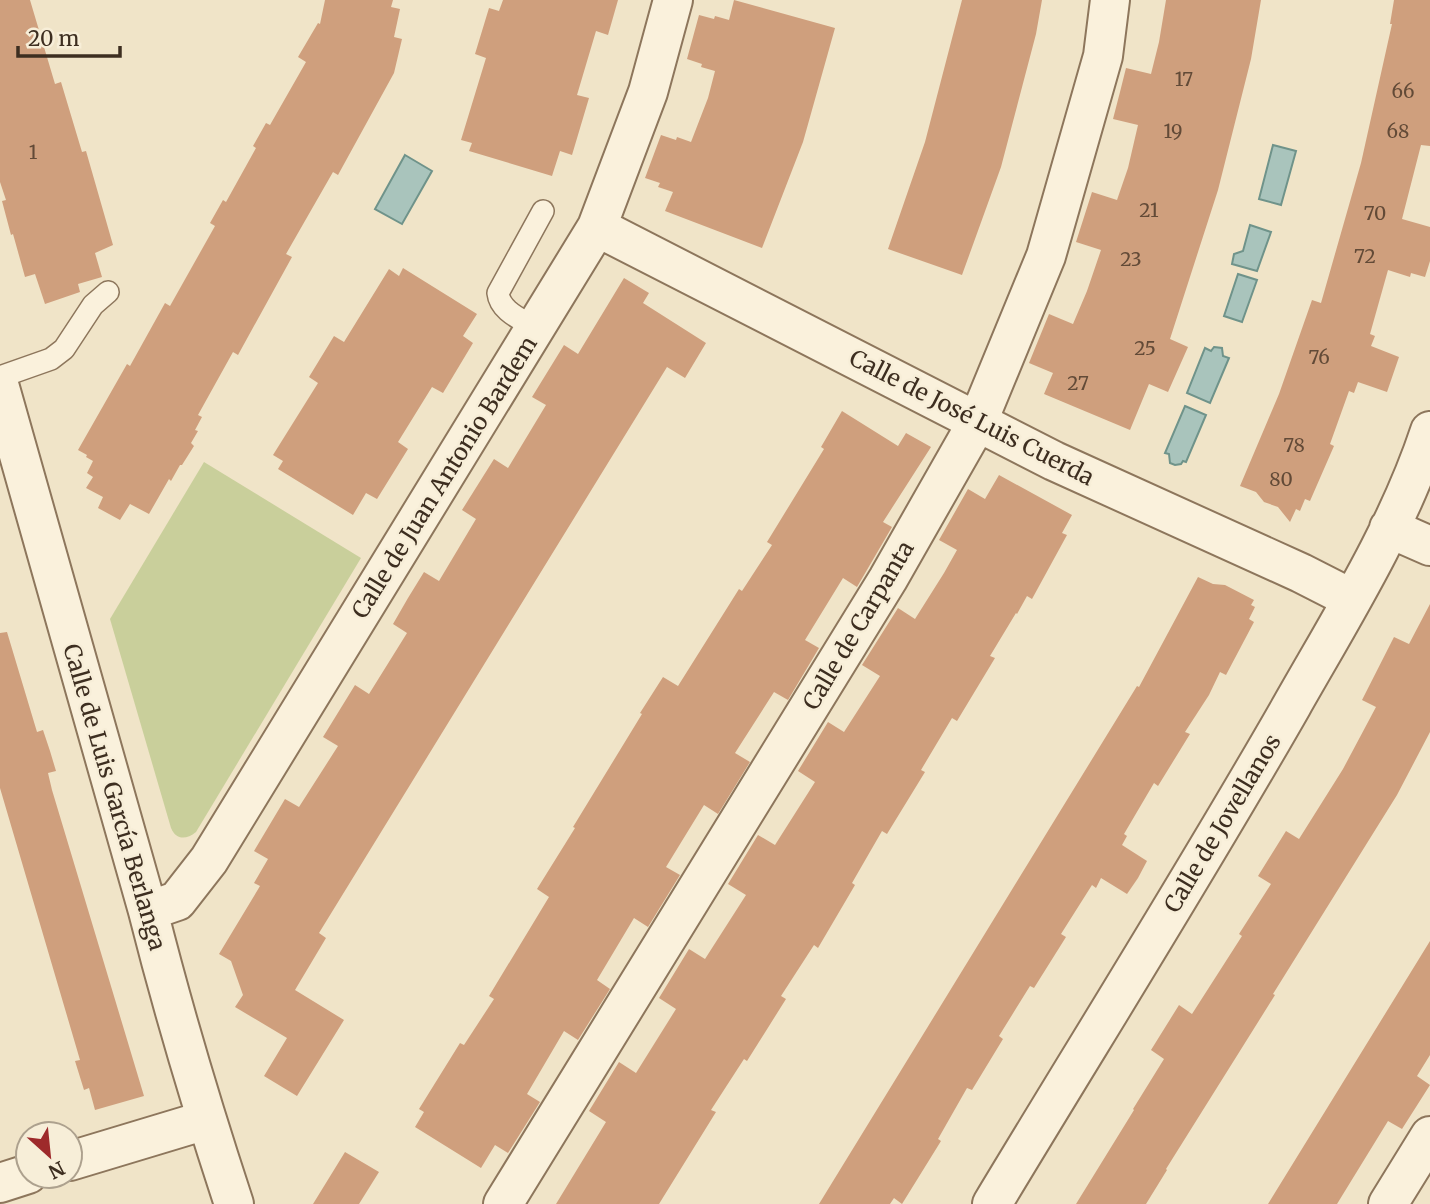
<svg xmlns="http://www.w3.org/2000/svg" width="1430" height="1204" font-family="Merriweather,serif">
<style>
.green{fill:#c9cf9b}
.water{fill:#a9c4bc;stroke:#6f938a;stroke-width:2}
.building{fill:#cf9f7d}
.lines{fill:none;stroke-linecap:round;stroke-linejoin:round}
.lane-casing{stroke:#8d765c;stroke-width:24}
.street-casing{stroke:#8d765c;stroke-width:42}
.lane{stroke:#faf1dc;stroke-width:21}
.street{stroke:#faf1dc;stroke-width:38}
.labels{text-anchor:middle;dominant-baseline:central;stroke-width:5;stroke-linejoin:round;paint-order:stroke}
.number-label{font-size:19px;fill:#624a37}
.street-label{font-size:23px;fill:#3d2e20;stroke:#f7eed8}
</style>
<rect width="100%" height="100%" fill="#f0e4c8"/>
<path class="green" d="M 204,462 L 361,558 L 196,832 C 186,840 176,840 171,828 L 110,619 Z"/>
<path class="water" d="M 1273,145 L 1296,151 L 1281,205 L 1259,199 Z
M 405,155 L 432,171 L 402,224 L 375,209 Z
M 1250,225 L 1271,232 L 1257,271 L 1232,264 L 1234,254 L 1243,251 Z
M 1238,274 L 1257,280 L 1242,322 L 1224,316 Z
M 1214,347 L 1222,348 L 1223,356 L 1229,358 L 1210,403 L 1187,393 L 1205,348 L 1211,351 Z
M 1185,406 L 1206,415 L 1186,462 L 1183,461 L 1181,464 L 1175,465 L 1170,463 L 1169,454 L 1165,453 Z"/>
<path class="building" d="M 0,0 L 30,0 L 55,84 L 61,82 L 82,152 L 86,151 L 113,245 L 95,253 L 102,277 L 78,284 L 80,292 L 45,304 L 35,274 L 25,277 L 13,234 L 11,235 L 2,201 L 6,200 L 0,182 Z
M 325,0 L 393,0 L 391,7 L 400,9 L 394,37 L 402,39 L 394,73 L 338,175 L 333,172 L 286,254 L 292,257 L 238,355 L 233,352 L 198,415 L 202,417 L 195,430 L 198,431 L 191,443 L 194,446 L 182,465 L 180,465 L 171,481 L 169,479 L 149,514 L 130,504 L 120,520 L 98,508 L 103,497 L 86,488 L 93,477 L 87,473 L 93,461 L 86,457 L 87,455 L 78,450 L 127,364 L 130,366 L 165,303 L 170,306 L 215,226 L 210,223 L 223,200 L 226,202 L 256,148 L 253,146 L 266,123 L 270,125 L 306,62 L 298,57 L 318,23 L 320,24 Z
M 503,0 L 618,0 L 608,35 L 596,31 L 577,95 L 589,98 L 572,155 L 560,151 L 552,176 L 469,151 L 472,143 L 461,140 L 486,58 L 475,54 L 489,8 L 499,11 Z
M 734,0 L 835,28 L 803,142 L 762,248 L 665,211 L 673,192 L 658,187 L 660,183 L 645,178 L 661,135 L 676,140 L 677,137 L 691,142 L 708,98 L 715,71 L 701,67 L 702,64 L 687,59 L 699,15 L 714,19 L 715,16 L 729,20 Z
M 962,0 L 1042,0 L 1036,34 L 1001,167 L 962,275 L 888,249 L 925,142 Z
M 1166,0 L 1261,0 L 1251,59 L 1218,190 L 1170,339 L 1188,347 L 1168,392 L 1149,384 L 1130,430 L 1044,394 L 1053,373 L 1029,363 L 1049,314 L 1073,324 L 1087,291 L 1101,250 L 1076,242 L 1092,192 L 1117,200 L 1128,168 L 1138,125 L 1113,119 L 1120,92 L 1126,68 L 1151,74 L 1159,42 Z
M 1394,0 L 1430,0 L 1430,146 L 1421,145 L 1402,219 L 1430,227 L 1430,261 L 1425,277 L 1411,273 L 1410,277 L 1388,270 L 1370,334 L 1375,336 L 1371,346 L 1399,357 L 1387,392 L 1358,382 L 1354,393 L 1349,391 L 1330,444 L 1334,446 L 1310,501 L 1305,499 L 1300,511 L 1296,509 L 1290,522 L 1278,507 L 1264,502 L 1256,492 L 1240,486 L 1279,394 L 1312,300 L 1321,303 L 1361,163 L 1392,24 L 1390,24 Z
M 403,268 L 477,314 L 463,336 L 473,343 L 443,393 L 432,387 L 398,442 L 408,449 L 377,499 L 366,493 L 353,515 L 278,469 L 283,461 L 273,455 L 318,383 L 309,377 L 334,336 L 344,342 L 389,269 L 399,276 Z
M 624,278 L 649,293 L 643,303 L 706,343 L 685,378 L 667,367 L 319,933 L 326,938 L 295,990 L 344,1020 L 297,1096 L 264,1076 L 287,1038 L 235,1007 L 243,995 L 231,961 L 219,954 L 260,886 L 254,883 L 268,859 L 254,851 L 285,799 L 299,807 L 338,746 L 323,737 L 355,685 L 369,694 L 407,633 L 393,624 L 408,598 L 424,572 L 439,581 L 476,519 L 462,510 L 494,459 L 508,468 L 546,405 L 532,397 L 564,345 L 578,354 Z
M 842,411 L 898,446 L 906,433 L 931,447 L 883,522 L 892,527 L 857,587 L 843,578 L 805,640 L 819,648 L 788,700 L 774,692 L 735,753 L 750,762 L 718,814 L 704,805 L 666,867 L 680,875 L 648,927 L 634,918 L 597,980 L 610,989 L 578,1040 L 564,1031 L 527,1094 L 540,1102 L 508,1153 L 495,1145 L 481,1168 L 415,1127 L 424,1112 L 419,1109 L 460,1043 L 464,1045 L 494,999 L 489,996 L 549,897 L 537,889 L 575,828 L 573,827 L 642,714 L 640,713 L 663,677 L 678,686 L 739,589 L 742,591 L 772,545 L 767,542 L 824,449 L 821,447 Z
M 999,475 L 1072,515 L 1062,533 L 1067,535 L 1032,599 L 1027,596 L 1017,614 L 1016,613 L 990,656 L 995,658 L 957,721 L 952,718 L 921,770 L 925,772 L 887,834 L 882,831 L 852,883 L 855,885 L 818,948 L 814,945 L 781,996 L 786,999 L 747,1061 L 744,1059 L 711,1110 L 716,1112 L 659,1204 L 556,1204 L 606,1122 L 589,1111 L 619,1062 L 636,1073 L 676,1009 L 659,998 L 689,949 L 705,959 L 746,895 L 728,884 L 758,835 L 775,845 L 815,782 L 798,771 L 828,722 L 844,732 L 880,676 L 862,665 L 898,608 L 915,619 L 944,573 L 957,550 L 939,540 L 968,489 L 985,499 Z
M 1198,577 L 1213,584 L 1225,585 L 1254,600 L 1251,605 L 1255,607 L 1249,619 L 1254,622 L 1226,675 L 1220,672 L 1209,695 L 1185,732 L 1190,734 L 1158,786 L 1154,783 L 1124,834 L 1127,836 L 1122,845 L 1147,861 L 1138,878 L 1127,894 L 1101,878 L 1096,888 L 1092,885 L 1061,934 L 1066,937 L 1034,988 L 1030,986 L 999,1036 L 1003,1039 L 972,1090 L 967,1088 L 938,1139 L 941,1141 L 902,1204 L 894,1198 L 890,1204 L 819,1204 L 1137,686 L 1139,687 Z
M 1430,604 L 1430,732 L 1397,795 L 1273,994 L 1275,995 L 1166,1169 L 1167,1170 L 1146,1204 L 1076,1204 L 1134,1110 L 1133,1109 L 1164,1059 L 1151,1050 L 1179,1005 L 1192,1014 L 1242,936 L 1239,934 L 1271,884 L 1258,876 L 1286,831 L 1299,839 L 1343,769 L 1376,707 L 1362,700 L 1394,637 L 1409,644 Z
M 7,632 L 37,732 L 43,730 L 50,751 L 56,771 L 48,773 L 52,790 L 144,1096 L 95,1110 L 89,1088 L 84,1090 L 75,1061 L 80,1060 L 0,788 L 0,633 Z
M 1430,941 L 1430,1055 L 1417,1076 L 1430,1085 L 1402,1129 L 1388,1121 L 1337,1204 L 1268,1204 Z
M 345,1152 L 379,1172 L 359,1204 L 313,1204 Z"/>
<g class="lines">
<defs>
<path id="lane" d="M 535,328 C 521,319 500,311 498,293 L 543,211
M 0,377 L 51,359 L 64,349 L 93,305 L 108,292"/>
<path id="street" d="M 597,227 L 1054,461 L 1301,573 L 1352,599
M 0,388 L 148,911 C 173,1010 202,1107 234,1204
M 1389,528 L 1430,546
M 148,911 L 177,901 L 209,860 L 597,227 L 648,92 L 673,0
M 70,1161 L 206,1120
M 0,1183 L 28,1174
M 503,1204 L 888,579 L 978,421 L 1046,256 L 1103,56 L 1110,0
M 992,1204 C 1092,1038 1196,873 1292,705 C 1342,617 1398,528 1430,431
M 1388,1204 L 1430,1136"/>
</defs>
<use href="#lane" class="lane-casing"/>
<use href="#street" class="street-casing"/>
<use href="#lane" class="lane"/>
<use href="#street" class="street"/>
</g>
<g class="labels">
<g class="number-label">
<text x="1184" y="79">17</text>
<text x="1403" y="91">66</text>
<text x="1173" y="131">19</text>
<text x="1398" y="131">68</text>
<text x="33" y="152">1</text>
<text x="1149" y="210">21</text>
<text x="1375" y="213">70</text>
<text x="1365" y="256">72</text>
<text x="1131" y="259">23</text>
<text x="1145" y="348">25</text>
<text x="1319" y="357">76</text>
<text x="1078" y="383">27</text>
<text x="1294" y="445">78</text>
<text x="1281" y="479">80</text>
</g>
<g class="street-label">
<text transform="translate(972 417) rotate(27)">Calle de José Luis Cuerda</text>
<text transform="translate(444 477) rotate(-58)">Calle de Juan Antonio Bardem</text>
<text transform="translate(858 625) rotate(-59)">Calle de Carpanta</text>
<text transform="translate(115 797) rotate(74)">Calle de Luis García Berlanga</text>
<text transform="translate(1222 823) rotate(-59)">Calle de Jovellanos</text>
</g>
</g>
<g transform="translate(49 1155) rotate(153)"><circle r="33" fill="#f7eed8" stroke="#ada18e" stroke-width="2"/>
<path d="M0-5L12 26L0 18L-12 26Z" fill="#9e2a2b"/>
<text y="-10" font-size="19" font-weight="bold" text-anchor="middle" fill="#3d2e20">N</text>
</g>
<path d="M18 46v10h102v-10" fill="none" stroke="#3d2e20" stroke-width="3.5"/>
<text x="28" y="46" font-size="21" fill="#3d2e20" stroke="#f7eed8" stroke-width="5" paint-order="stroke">20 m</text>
</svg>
